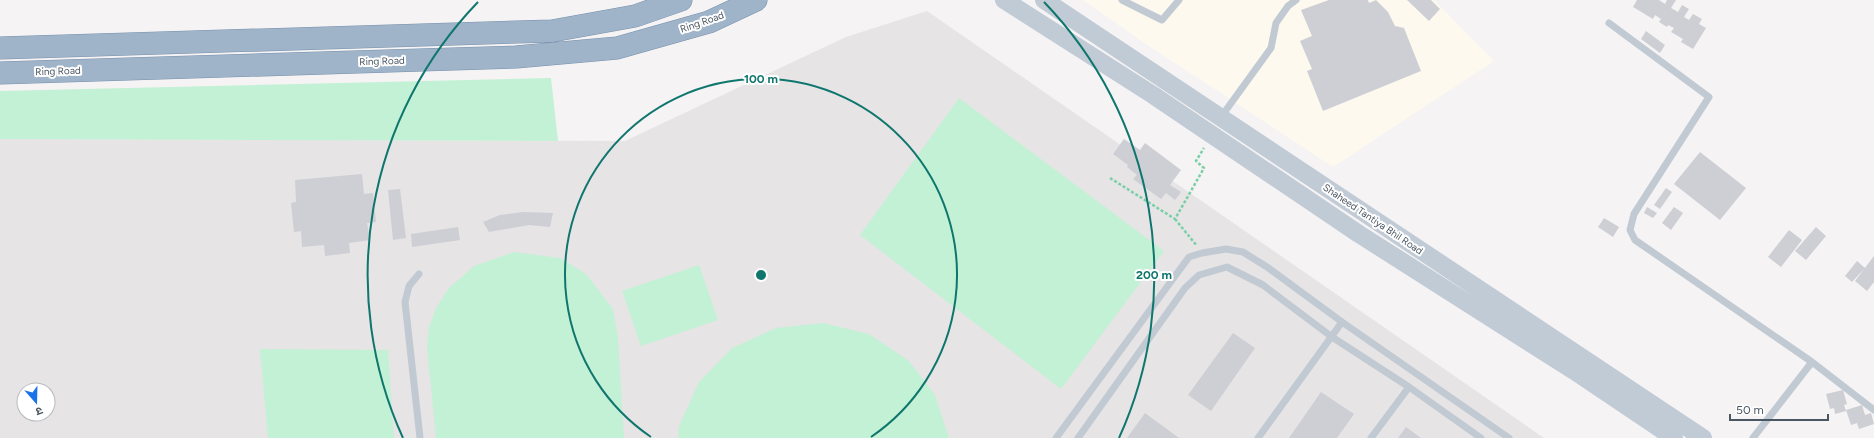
<svg xmlns="http://www.w3.org/2000/svg" width="1874" height="438" font-family="Figtree,'Noto Sans Devanagari',sans-serif">
<style>
.commercial{fill:#fdf9ef}
.education{fill:#e6e4e5;fill-rule:evenodd}
.green{fill:#c3f1d5}
.building{fill:#cdcfd5}
.lines{fill:none;stroke-linecap:round;stroke-linejoin:round}
.trunk-casing{stroke:#7690ad;stroke-width:23}
.path{stroke:#7ad0a6;stroke-width:2.5;stroke-dasharray:3 2;stroke-linecap:butt}
.service{stroke:#c1cad2;stroke-width:7}
.secondary{stroke:#c1cbd6;stroke-width:18}
.trunk{stroke:#9fb4c9;stroke-width:22}
.ring{fill:none;stroke:#0f766e;stroke-width:2}
.labels{text-anchor:middle;dominant-baseline:central;stroke-width:4;stroke-linejoin:round;paint-order:stroke}
.street-label{font-size:10px;fill:#4a5661;stroke:#fff}
.centre{fill:#0f766e;stroke:#fff;stroke-width:2}
.ring-label{font-size:12px;text-anchor:middle;font-weight:bold;fill:#0f766e;stroke:#fff;stroke-width:4;stroke-linejoin:round;paint-order:stroke}
</style>
<rect width="100%" height="100%" fill="#f5f3f3"/>
<path class="commercial" d="M 1083,0 L 1434,0 L 1494,61 L 1333,167 L 1143,42 Z"/>
<path class="education" d="M 927,11 L 1544,438 L 0,438 L 0,139 L 625,141 L 846,37 ZM 24,390 L 48,390 L 48,414 L 24,414 Z"/>
<path class="green" d="M 551,78 L 558,141 L 0,139 L 0,91 Z
M 959,98 L 1164,251 L 1061,389 L 860,235 Z
M 514,252 L 560,258 L 586,274 L 613,309 L 618,338 L 624,438 L 436,438 L 427,347 L 429,327 L 436,308 L 449,288 L 474,266 Z
M 699,265 L 718,320 L 641,346 L 622,291 Z
M 823,323 L 869,334 L 909,361 L 935,395 L 949,438 L 678,438 L 679,426 L 699,382 L 732,348 L 776,328 Z
M 260,349 L 388,350 L 394,438 L 268,438 Z"/>
<path class="building" d="M 1329,0 L 1368,0 L 1369,3 L 1376,0 L 1388,12 L 1395,26 L 1404,28 L 1421,71 L 1323,111 L 1307,71 L 1312,69 L 1300,41 L 1312,36 L 1301,10 Z
M 1407,0 L 1431,0 L 1440,9 L 1429,21 Z
M 1637,0 L 1659,0 L 1665,4 L 1667,0 L 1676,0 L 1671,8 L 1678,12 L 1682,5 L 1689,9 L 1684,17 L 1689,20 L 1693,14 L 1702,19 L 1699,24 L 1706,28 L 1693,49 L 1681,42 L 1683,39 L 1671,32 L 1674,28 L 1668,25 L 1667,27 L 1659,22 L 1661,19 L 1655,15 L 1653,19 L 1633,7 Z
M 1646,31 L 1665,45 L 1660,53 L 1641,39 Z
M 1124,139 L 1140,150 L 1145,143 L 1181,170 L 1170,185 L 1181,192 L 1175,200 L 1166,193 L 1161,199 L 1133,179 L 1137,175 L 1127,167 L 1128,165 L 1113,154 Z
M 1700,152 L 1746,188 L 1720,220 L 1674,184 Z
M 362,174 L 364,194 L 373,193 L 376,222 L 367,223 L 370,240 L 349,243 L 350,253 L 325,256 L 324,245 L 302,247 L 301,231 L 294,232 L 291,203 L 296,202 L 295,180 Z
M 1666,188 L 1672,192 L 1660,209 L 1654,205 Z
M 400,189 L 406,238 L 393,240 L 388,190 Z
M 1647,207 L 1657,213 L 1653,218 L 1644,213 Z
M 1674,207 L 1683,213 L 1671,230 L 1662,223 Z
M 523,212 L 553,213 L 550,227 L 529,225 L 489,232 L 483,222 L 500,215 Z
M 1604,218 L 1619,227 L 1613,237 L 1598,227 Z
M 458,227 L 460,240 L 412,247 L 411,234 Z
M 1816,227 L 1826,236 L 1806,260 L 1795,251 Z
M 1789,230 L 1802,240 L 1781,267 L 1768,257 Z
M 1874,256 L 1874,282 L 1867,291 L 1855,281 Z
M 1857,261 L 1865,268 L 1852,282 L 1845,276 Z
M 1233,333 L 1255,348 L 1211,411 L 1188,395 Z
M 1843,390 L 1847,404 L 1844,405 L 1846,411 L 1835,414 L 1834,408 L 1830,409 L 1826,394 Z
M 1321,392 L 1354,414 L 1337,438 L 1289,438 Z
M 1862,405 L 1865,415 L 1871,413 L 1874,424 L 1859,429 L 1857,423 L 1851,425 L 1846,410 Z
M 1145,413 L 1179,438 L 1127,438 Z
M 1406,427 L 1421,438 L 1398,438 Z"/>
<g class="lines">
<defs>
<path id="trunk" d="M 0,48 L 552,31 L 635,16 L 681,0
M 0,73 L 516,57 L 617,48 L 709,22 L 756,0"/>
</defs>
<use href="#trunk" class="trunk-casing"/>
<path class="path" d="M 1110,178 L 1175,219 L 1204,168 L 1196,161 L 1204,148
M 1175,219 L 1197,246"/>
<path class="service" d="M 1122,0 L 1162,20 L 1179,0
M 1609,23 L 1709,97 L 1634,214 L 1630,230 L 1635,240 L 1812,362 L 1874,410
M 1221,117 L 1271,48 L 1276,23 L 1288,6 L 1296,0
M 419,274 L 409,286 L 405,302 L 420,438
M 1056,438 L 1189,257 L 1202,253 L 1226,249 L 1243,252 L 1267,267 L 1342,322 L 1509,438
M 1078,438 L 1185,288 L 1199,275 L 1227,267 L 1263,285 L 1332,337 L 1409,387 L 1481,438
M 1258,438 L 1342,322
M 1371,438 L 1409,387
M 1753,438 L 1812,362"/>
<path class="secondary" d="M 1004,0 L 1153,95 L 1359,234 L 1582,376 L 1674,438
M 1044,0 L 1703,438"/>
<use href="#trunk" class="trunk"/>
</g>
<g class="ring">
<path d="M651 437A196 196 0 1 1 871 437"/>
<path d="M403 438A393 393 0 0 1 478 2M1044 2A393 393 0 0 1 1119 438"/>
</g>
<g class="labels">
<g class="street-label">
<text transform="translate(702 22) rotate(-19)">Ring Road</text>
<text transform="translate(382 61) rotate(-2)">Ring Road</text>
<text transform="translate(58 71) rotate(-2)">Ring Road</text>
<text transform="translate(1373 219) rotate(34)">Shaheed Tantiya Bhil Road</text>
</g>
</g>
<circle cx="761" cy="275" r="6" class="centre"/>
<g class="ring-label">
<text x="761" y="83">100 m</text>
<text x="1154" y="279">200 m</text>
</g>
<g transform="translate(36 402) rotate(160)"><circle r="19" fill="#ffffff" stroke="#b7bbc0"/>
<path d="M0-3L7 15L0 10L-7 15Z" fill="#1a73e8"/>
<text y="-6" font-size="11" font-weight="bold" text-anchor="middle" fill="#4a5661">उ</text>
</g>
<path d="M1730 414v6h98v-6" fill="none" stroke="#4a5661" stroke-width="2"/>
<text x="1736" y="414" font-size="12" fill="#4a5661" stroke="#ffffff" stroke-width="3" paint-order="stroke">50 m</text>
</svg>
